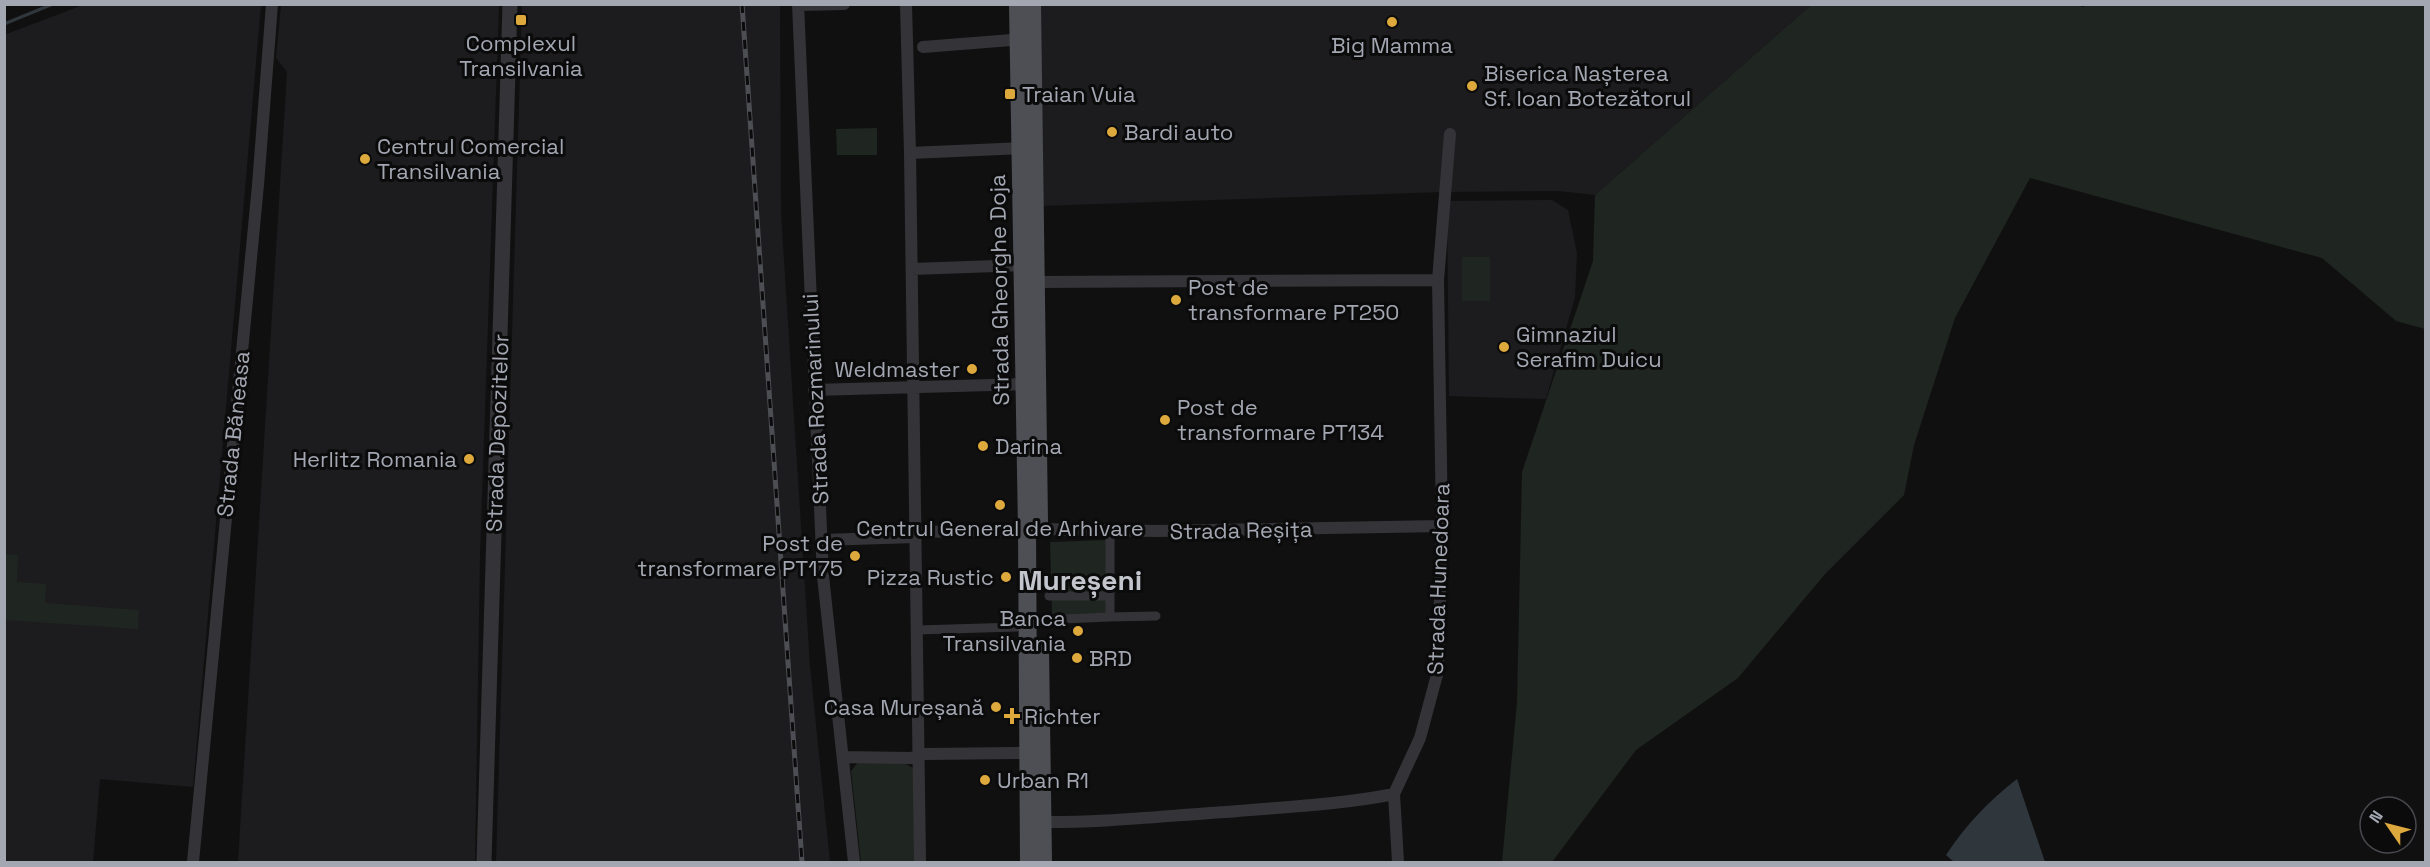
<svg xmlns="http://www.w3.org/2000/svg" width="2430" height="867" font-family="'Space Grotesk',sans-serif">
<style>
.built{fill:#1c1c1e}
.green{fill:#1f2520}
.water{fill:#2f363c}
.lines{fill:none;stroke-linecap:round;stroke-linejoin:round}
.stream{stroke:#2f363c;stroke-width:3}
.pedestrian{stroke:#343438;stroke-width:9}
.minor{stroke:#343438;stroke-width:12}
.tertiary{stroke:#343438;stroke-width:15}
.primary{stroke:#4e4f55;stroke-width:18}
.rail-casing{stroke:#4d4e53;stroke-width:5}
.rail{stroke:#0b0b0c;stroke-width:3;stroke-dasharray:9;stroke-linecap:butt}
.poi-dot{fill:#dea93c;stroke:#0b0b0c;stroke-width:2}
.labels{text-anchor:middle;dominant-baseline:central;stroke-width:6;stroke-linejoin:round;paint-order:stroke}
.poi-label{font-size:22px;fill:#a3a7b1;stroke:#0b0b0c;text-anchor:start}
.street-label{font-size:22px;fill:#a3a7b1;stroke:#0b0b0c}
.district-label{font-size:28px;font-weight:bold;fill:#c3c6cd;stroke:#0b0b0c}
</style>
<rect width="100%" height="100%" fill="#101011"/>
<path class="built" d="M 83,5 L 261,5 L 193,787 L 100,779 L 93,862 L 5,862 L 4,35 Z
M 281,5 L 499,5 L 480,555 L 475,862 L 238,862 L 287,72 L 276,58 Z
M 522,5 L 780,5 L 781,214 L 810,666 L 830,862 L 496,862 Z
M 1036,5 L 1811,5 L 1595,195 L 1558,191 L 1443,192 L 1040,206 Z
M 1552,200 L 1568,210 L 1577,253 L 1575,297 L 1546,399 L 1449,396 L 1447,201 Z"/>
<path class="green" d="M 2076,4 L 2082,7 L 2093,4 L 2425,5 L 2425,329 L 2396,321 L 2322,258 L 2030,178 L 1955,318 L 1914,445 L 1904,495 L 1825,574 L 1738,678 L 1636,750 L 1552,862 L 1502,862 L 1517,702 L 1522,472 L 1593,261 L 1595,195 L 1811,5 Z
M 877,128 L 877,155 L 837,155 L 836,129 Z
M 1462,257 L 1490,257 L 1490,301 L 1462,301 Z
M 1106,540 L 1108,613 L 1052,615 L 1050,542 Z
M 5,554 L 18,555 L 17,582 L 46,584 L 45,603 L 139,610 L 138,629 L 5,620 Z
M 858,762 L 904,763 L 913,768 L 916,862 L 861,862 L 851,771 Z"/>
<path class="water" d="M 2017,779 L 2045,862 L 1954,862 L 1946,855 C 1966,824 1989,801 2017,779 Z"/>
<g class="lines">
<path class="stream" d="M 4,24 L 53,4"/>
<path class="pedestrian" d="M 1110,537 L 1110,617 L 1156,616
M 1049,596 L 1110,596
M 1061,619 L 1110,617
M 917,630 L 1017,627"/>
<path class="minor" d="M 798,4 L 823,576 L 854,862
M 906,4 L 910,153 L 920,862
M 798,5 L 844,4
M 923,47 L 1023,39
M 910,153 L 1021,148
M 912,269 L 1023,265
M 1036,282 L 1438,280
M 814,390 L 1024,384
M 1040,529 L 1156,531 L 1442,526
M 915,532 L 1027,530
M 822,540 L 915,537
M 843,757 L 911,758 L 925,754 L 1027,753
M 1037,822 C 1099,823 1163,816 1225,812 C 1282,807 1338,805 1394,794
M 193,862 L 258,185 L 272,4
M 1398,862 L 1394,794 L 1420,738 L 1438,671 L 1442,523 L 1438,280 L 1450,134"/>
<path class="tertiary" d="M 484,862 L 510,4"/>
<path class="primary" d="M 1018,4 L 1027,530 L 1029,862
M 1032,4 L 1039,522
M 1040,648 L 1043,862"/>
<defs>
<path id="rail" d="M 742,4 L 802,862"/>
</defs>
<use href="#rail" class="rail-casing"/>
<use href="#rail" class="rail"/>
</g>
<g class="poi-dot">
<rect x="515" y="14" width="12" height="12" rx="3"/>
<circle cx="1392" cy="22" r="6"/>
<circle cx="1472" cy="86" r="6"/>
<rect x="1004" y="88" width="12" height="12" rx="3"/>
<circle cx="1112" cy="132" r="6"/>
<circle cx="365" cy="159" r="6"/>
<circle cx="1176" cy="300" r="6"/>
<circle cx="1504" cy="347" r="6"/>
<circle cx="972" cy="369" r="6"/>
<circle cx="1165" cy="420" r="6"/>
<circle cx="983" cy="446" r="6"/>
<circle cx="469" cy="459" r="6"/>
<circle cx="1000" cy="505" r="6"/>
<circle cx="855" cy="556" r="6"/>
<circle cx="1006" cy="577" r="6"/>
<circle cx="1078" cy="631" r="6"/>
<circle cx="1077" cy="658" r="6"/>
<circle cx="996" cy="707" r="6"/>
<path d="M1009 707h6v6h6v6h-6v6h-6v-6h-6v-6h6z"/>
<circle cx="985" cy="780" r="6"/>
</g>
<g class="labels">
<g class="poi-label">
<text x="521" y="43" text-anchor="middle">Complexul<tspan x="521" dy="25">Transilvania</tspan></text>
<text x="1392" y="45" text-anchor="middle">Big Mamma</text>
<text x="1484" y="73">Biserica Nașterea<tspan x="1484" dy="25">Sf. Ioan Botezătorul</tspan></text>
<text x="1022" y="94">Traian Vuia</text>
<text x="1124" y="132">Bardi auto</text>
<text x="377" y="146">Centrul Comercial<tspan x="377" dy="25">Transilvania</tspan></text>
<text x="1188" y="287">Post de<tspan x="1188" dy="25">transformare PT250</tspan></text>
<text x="1516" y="334">Gimnaziul<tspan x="1516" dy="25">Serafim Duicu</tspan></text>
<text x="960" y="369" text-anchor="end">Weldmaster</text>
<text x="1177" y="407">Post de<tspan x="1177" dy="25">transformare PT134</tspan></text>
<text x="995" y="446">Darina</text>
<text x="457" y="459" text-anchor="end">Herlitz Romania</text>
<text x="1000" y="528" text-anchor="middle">Centrul General de Arhivare</text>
<text x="843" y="543" text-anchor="end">Post de<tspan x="843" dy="25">transformare PT175</tspan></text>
<text x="994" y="577" text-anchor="end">Pizza Rustic</text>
<text x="1066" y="618" text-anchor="end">Banca<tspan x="1066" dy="25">Transilvania</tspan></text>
<text x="1089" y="658">BRD</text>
<text x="984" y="707" text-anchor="end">Casa Mureșană</text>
<text x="1024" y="716">Richter</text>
<text x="997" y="780">Urban R1</text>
</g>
<g class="street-label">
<text transform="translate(999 290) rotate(-91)">Strada Gheorghe Doja</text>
<text transform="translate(815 399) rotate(-93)">Strada Rozmarinului</text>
<text transform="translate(497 433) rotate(-88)">Strada Depozitelor</text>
<text transform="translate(233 434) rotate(-84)">Strada Băneasa</text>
<text transform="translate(1241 530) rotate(-1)">Strada Reșița</text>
<text transform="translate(1438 579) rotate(-88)">Strada Hunedoara</text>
</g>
<g class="district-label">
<text x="1080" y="580">Mureșeni</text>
</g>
</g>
<rect width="2430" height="867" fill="none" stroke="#a3a7b1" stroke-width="12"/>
<g transform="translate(2388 825) rotate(305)"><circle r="28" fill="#0b0b0c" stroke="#48494e" stroke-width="1.5"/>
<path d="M0-4.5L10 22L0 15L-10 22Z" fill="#dea93c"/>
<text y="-9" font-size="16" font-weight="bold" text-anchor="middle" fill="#a3a7b1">N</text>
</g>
</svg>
